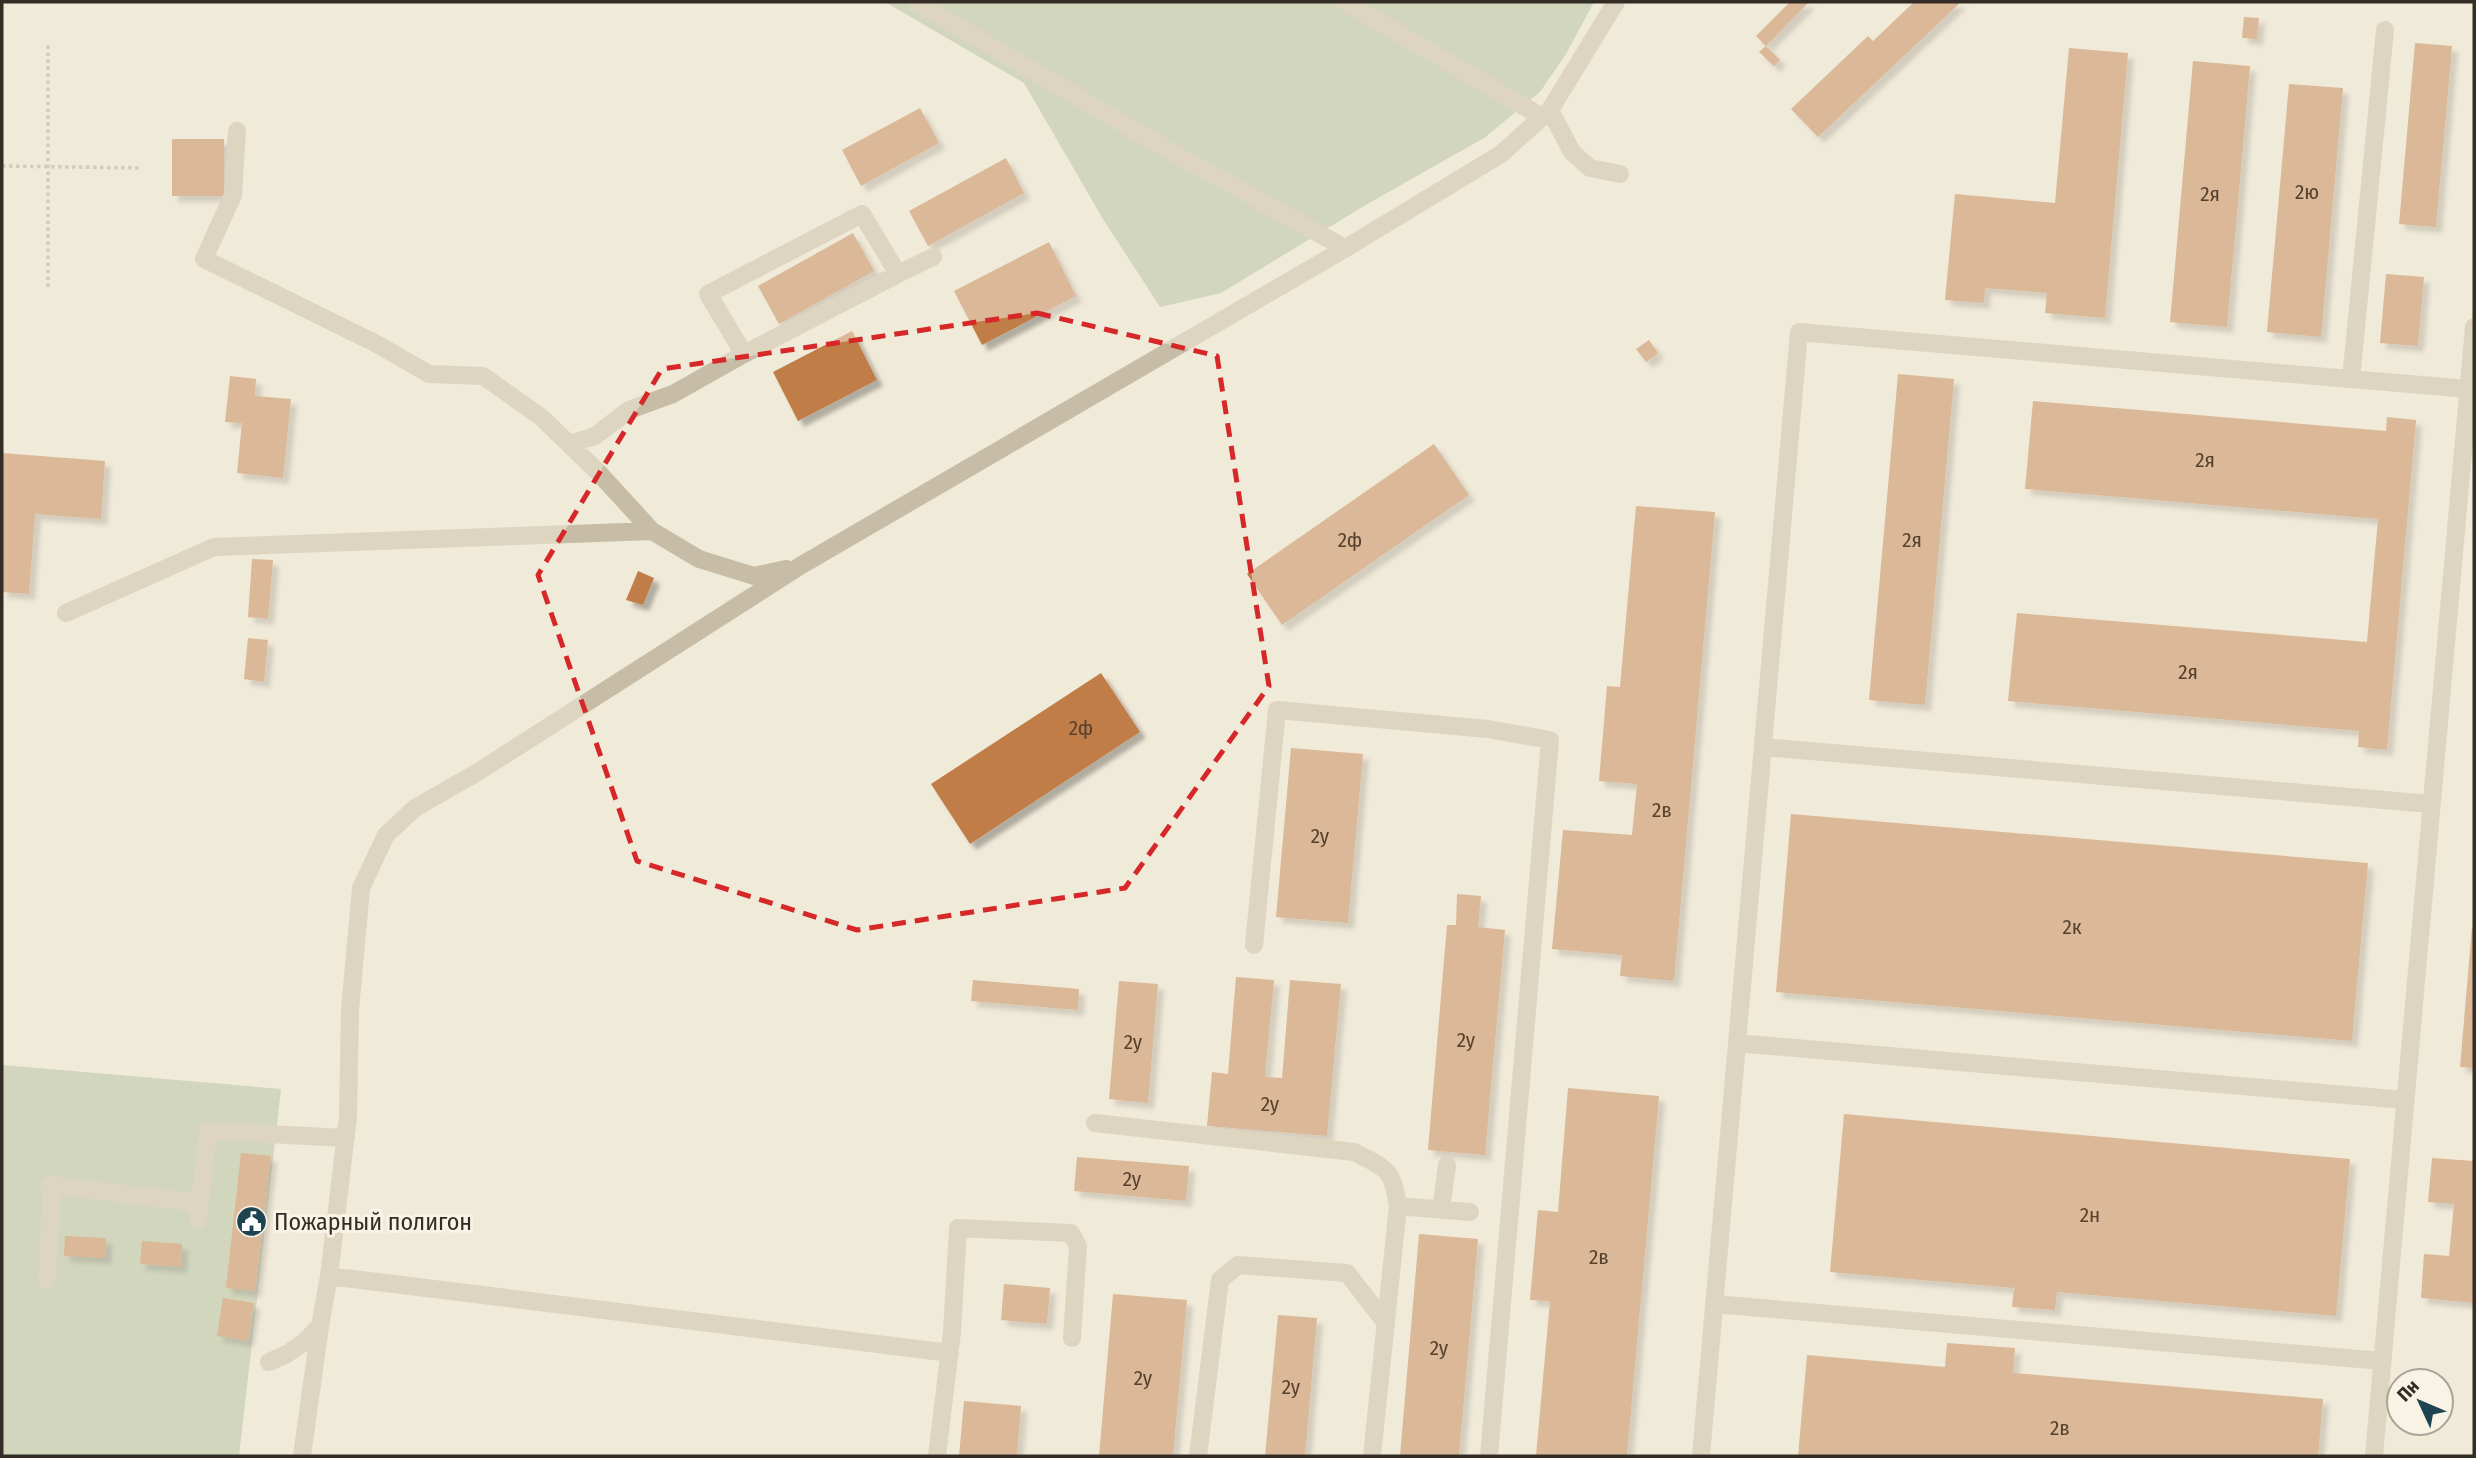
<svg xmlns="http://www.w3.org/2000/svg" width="2476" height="1458" font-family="'Fira Sans Condensed',sans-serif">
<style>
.green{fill:#aabe9a}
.building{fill:#c07d46;filter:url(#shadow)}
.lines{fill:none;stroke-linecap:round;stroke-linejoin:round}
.path{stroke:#b2a690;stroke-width:3.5;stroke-dasharray:3.5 3.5;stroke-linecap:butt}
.minor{stroke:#c7bca5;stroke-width:18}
.marked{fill:none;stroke:#d62828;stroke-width:5;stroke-dasharray:14 9;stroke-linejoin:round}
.labels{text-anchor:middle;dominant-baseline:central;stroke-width:6;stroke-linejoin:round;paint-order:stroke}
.number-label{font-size:21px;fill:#56412e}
.poi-label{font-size:24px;fill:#332d26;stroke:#f8f3e4;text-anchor:start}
</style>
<defs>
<filter id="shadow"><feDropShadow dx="6" dy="6" stdDeviation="2" flood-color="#0004"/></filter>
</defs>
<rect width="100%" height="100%" fill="#f0ead9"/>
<path class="green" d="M 885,2 L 1594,2 L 1566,54 L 1540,92 L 1484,138 L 1369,203 L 1221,293 L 1160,307 L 1103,219 L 1024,83 Z
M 2,1065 L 281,1089 L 239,1456 L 2,1456 Z"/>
<path class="building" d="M 1790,2 L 1809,2 L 1766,46 L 1756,36 Z
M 1914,2 L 1961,2 L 1818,137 L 1791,109 L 1868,36 L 1873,41 Z
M 2244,17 L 2259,18 L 2257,39 L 2242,38 Z
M 2415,43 L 2452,46 L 2436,227 L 2399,224 Z
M 1766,46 L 1780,60 L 1774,66 L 1759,52 Z
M 2069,48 L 2128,53 L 2105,318 L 2045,313 L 2047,293 L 1985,288 L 1984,303 L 1945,300 L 1955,194 L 2055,203 Z
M 2193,61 L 2250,66 L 2227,327 L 2170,322 Z
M 2289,84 L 2343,88 L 2321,337 L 2267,332 Z
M 920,108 L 939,143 L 861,186 L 842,150 Z
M 172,139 L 224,139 L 224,196 L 172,196 Z
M 1006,158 L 1024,193 L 928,246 L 909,211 Z
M 853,233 L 874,271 L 779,324 L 758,286 Z
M 1049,242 L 1076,296 L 982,345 L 954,291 Z
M 2386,274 L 2424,277 L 2418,346 L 2380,343 Z
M 852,331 L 877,380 L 798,421 L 773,372 Z
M 1649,340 L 1658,353 L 1646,362 L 1636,349 Z
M 1898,374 L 1954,379 L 1925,705 L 1869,700 Z
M 230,376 L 256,379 L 255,396 L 291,399 L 283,478 L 237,473 L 242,423 L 225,422 Z
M 2033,401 L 2386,431 L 2387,417 L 2416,420 L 2387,750 L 2358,747 L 2359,731 L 2008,701 L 2017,613 L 2367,642 L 2378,519 L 2025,489 Z
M 1434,444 L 1469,495 L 1282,625 L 1247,574 Z
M 2,453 L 105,461 L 101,519 L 35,514 L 29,594 L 2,592 Z
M 1636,506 L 1715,512 L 1674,981 L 1620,976 L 1622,955 L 1552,949 L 1563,830 L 1632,835 L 1637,784 L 1599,781 L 1607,686 L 1620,687 Z
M 252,559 L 273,560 L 268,619 L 248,617 Z
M 638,571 L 654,578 L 643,605 L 626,600 Z
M 248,638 L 268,640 L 264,682 L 244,679 Z
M 1101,673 L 1140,732 L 970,844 L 931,784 Z
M 1291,748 L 1363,754 L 1348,923 L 1276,917 Z
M 1791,814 L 2368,863 L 2352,1041 L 1776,992 Z
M 1457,894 L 1481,896 L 1478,927 L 1505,930 L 1485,1155 L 1428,1150 L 1447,925 L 1456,925 Z
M 2472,927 L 2474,927 L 2474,1068 L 2460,1067 Z
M 1236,977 L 1274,980 L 1265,1077 L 1282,1078 L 1290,980 L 1341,984 L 1327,1136 L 1207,1126 L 1212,1072 L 1228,1074 Z
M 973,980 L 1079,989 L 1078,1010 L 971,1001 Z
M 1119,981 L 1158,984 L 1148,1103 L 1109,1099 Z
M 1568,1088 L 1659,1096 L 1627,1456 L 1536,1456 L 1550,1301 L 1530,1300 L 1538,1210 L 1558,1212 Z
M 1844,1114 L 2350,1159 L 2336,1316 L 2057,1292 L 2055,1310 L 2012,1307 L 2014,1288 L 1830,1272 Z
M 241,1153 L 271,1156 L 255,1291 L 226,1288 Z
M 1077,1157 L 1189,1166 L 1186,1201 L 1074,1191 Z
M 2432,1158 L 2474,1161 L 2474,1303 L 2421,1298 L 2424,1254 L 2449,1256 L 2454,1204 L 2428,1202 Z
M 1419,1234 L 1478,1239 L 1459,1456 L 1400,1456 Z
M 65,1236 L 106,1238 L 105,1258 L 64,1256 Z
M 142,1241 L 182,1244 L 181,1267 L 140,1264 Z
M 1004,1284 L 1050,1288 L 1047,1324 L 1001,1320 Z
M 1113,1294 L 1187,1300 L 1173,1456 L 1099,1456 Z
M 223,1298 L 254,1303 L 248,1341 L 217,1336 Z
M 1278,1315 L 1317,1318 L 1305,1456 L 1265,1456 Z
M 1947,1343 L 2015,1348 L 2013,1373 L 2323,1399 L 2318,1456 L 1798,1456 L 1807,1355 L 1945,1367 Z
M 964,1401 L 1021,1406 L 1017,1456 L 959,1456 Z"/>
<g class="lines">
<path class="path" d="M 2,166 L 142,168
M 48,287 L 48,45"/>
<path class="minor" d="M 916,2 L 1168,150 L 1345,248
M 1345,2 L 1542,117
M 1550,110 L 1572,152 L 1590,168 L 1620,174
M 237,131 L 233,195 L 204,259 L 375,343 L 429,374 L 483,376 L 541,417 L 598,472 L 652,531 L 699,559 L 754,576 L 786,569
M 744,354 L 898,274
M 2351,379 L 2385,30
M 569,444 L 595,436 L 629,410 L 673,394 L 744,354 L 708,294 L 862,214 L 898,274 L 933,257
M 66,613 L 214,547 L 652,531
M 1763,747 L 2431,804
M 1254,945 L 1277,710 L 1488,729 L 1550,740 L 1489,1456
M 1737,1043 L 2405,1100
M 1095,1123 L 1354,1152 C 1387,1169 1392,1168 1398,1206 L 1372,1456
M 49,1185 L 200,1203
M 1398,1206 L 1470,1212
M 1441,1210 L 1447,1165
M 198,1220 L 208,1131 L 346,1138
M 329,1276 L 950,1353
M 47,1280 L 52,1186
M 1714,1304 L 2382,1361
M 269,1362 L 287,1354 L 304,1342 L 320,1326 L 329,1276 L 348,1117 L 350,1009 L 361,888 L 386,835 L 415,808 L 478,772 L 800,566 L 1341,251 L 1501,154 L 1550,110 L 1616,2
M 302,1456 L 320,1326
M 937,1456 L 952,1332 L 958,1228 L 1071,1233 L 1078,1246 L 1072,1338
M 1198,1456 L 1220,1280 L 1238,1265 L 1347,1273 L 1385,1322
M 1701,1456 L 1799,332 L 2468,389
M 2374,1456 L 2474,327"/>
</g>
<path d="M0 0H2476V1458H0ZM 1037,313 L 1217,356 L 1269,686 L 1125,888 L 857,930 L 637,861 L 538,575 L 662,369 Z" fill="#f0ead9" fill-opacity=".55" fill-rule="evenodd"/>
<path class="marked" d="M 1037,313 L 1217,356 L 1269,686 L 1125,888 L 857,930 L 637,861 L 538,575 L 662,369 Z"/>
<defs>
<symbol id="civic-disc" viewBox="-11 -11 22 22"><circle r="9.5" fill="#1e4452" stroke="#f8f3e4"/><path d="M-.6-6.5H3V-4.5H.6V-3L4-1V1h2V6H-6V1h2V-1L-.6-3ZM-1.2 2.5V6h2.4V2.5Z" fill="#fff"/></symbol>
</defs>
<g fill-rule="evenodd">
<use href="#civic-disc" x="234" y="1204" width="35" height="35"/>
</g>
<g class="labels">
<g class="number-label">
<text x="2307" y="192">2ю</text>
<text x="2210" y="194">2я</text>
<text x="2205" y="460">2я</text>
<text x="1350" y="540">2ф</text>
<text x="1912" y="540">2я</text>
<text x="2188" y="672">2я</text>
<text x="1081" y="728">2ф</text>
<text x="1662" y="810">2в</text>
<text x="1320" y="836">2у</text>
<text x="2072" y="927">2к</text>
<text x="1466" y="1040">2у</text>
<text x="1133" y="1042">2у</text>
<text x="1270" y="1104">2у</text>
<text x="1132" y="1179">2у</text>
<text x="2090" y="1215">2н</text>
<text x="1599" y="1257">2в</text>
<text x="1439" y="1348">2у</text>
<text x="1143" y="1378">2у</text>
<text x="1291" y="1387">2у</text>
<text x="2060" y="1428">2в</text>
</g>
<g class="poi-label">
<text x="274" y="1222">Пожарный полигон</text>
</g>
</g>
<rect width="2476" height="1458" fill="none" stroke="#332d26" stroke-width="7"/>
<g transform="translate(2420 1402) rotate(314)"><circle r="33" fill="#f8f3e4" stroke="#a9a498" stroke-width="2"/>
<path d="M0-5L12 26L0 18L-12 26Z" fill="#1e4452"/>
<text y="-10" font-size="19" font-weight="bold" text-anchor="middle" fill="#332d26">Пн</text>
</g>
</svg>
